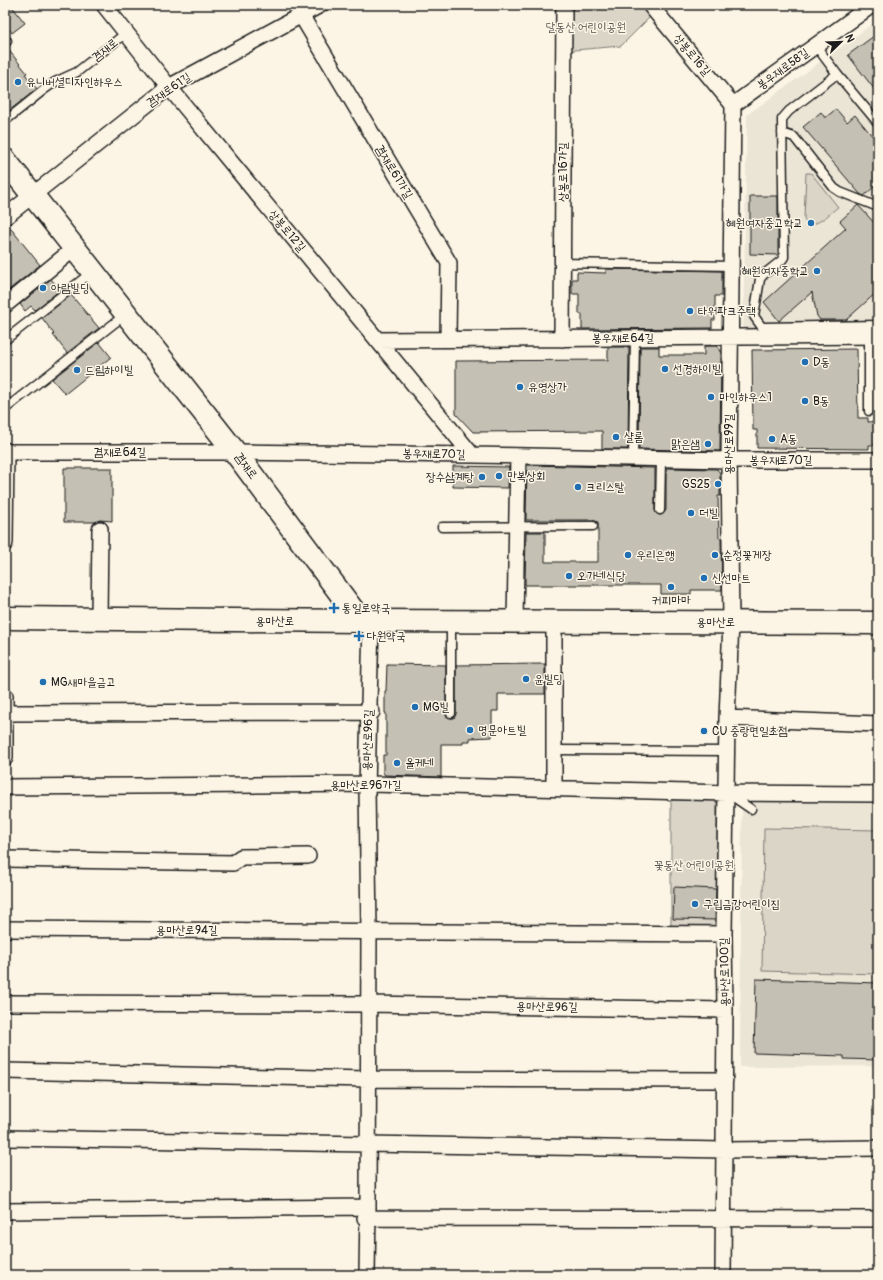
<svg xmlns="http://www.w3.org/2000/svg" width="883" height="1280" font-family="Pangolin,'Poor Story',sans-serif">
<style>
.built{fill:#ebe5d6}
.green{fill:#dbd5c8;stroke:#7c7872}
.building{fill:#c4c0b3;stroke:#1c1c1c}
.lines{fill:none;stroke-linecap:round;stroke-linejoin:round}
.lane-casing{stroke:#1c1c1c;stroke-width:11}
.street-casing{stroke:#1c1c1c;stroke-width:18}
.secondary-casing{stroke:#1c1c1c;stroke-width:25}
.primary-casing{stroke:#1c1c1c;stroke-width:25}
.lane{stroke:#fcf5e5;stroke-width:8}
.street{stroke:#fcf5e5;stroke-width:15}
.secondary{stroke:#fcf5e5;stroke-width:22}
.primary{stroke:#fcf5e5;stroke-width:22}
.poi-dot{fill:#1f6fb2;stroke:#fcf5e5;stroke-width:1.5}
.labels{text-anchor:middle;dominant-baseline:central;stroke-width:3;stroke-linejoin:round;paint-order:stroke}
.park-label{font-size:12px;fill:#555450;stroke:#fcf5e5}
.street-label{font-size:12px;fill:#1c1c1c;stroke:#fcf5e5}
.poi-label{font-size:12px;fill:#1c1c1c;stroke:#fcf5e5;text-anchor:start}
</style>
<rect width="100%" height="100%" fill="#fcf5e5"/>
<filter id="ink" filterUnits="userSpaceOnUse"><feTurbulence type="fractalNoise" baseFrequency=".025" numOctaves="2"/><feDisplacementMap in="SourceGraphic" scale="8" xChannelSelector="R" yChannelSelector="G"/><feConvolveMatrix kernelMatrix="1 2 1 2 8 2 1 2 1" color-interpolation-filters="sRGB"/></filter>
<g filter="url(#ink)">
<path class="built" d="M 878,20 L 878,331 L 743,334 L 747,115 Z
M 742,802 L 878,803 L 878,1066 L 740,1067 Z"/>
<path class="green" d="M 564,5 L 650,5 L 655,12 L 621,46 L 563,51 Z
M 806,173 L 811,173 L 838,207 C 829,214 817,227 806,224 L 804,218 Z
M 671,800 L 717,800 L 717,930 L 671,930 Z
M 764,828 L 878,830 L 878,974 L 762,971 Z"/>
<path class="building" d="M 5,5 L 11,5 L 25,23 L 12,33 L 5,23 Z
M 878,33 L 878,94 L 848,55 Z
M 5,48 L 7,48 L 27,73 L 25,74 L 37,89 L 5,114 Z
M 836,109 L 847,122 L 855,115 L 878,143 L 878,183 L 864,196 L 860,194 L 803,127 L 821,112 L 825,118 Z
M 750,196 L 778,196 L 778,255 L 750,254 Z
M 858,205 L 878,227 L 878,291 L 846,320 L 820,320 L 817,316 L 812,292 L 779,321 L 764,302 L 846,228 L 840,221 Z
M 8,225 L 40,265 L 5,293 L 5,226 Z
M 606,269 L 722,271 L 722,296 L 715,296 L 715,320 L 712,320 L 712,328 L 582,329 L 582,314 L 579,314 L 579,294 L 572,294 L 572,279 L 577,279 L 577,272 L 606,273 Z
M 51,279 L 60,290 L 35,310 L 31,306 L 25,311 L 20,304 Z
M 71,295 L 99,328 L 67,353 L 53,335 L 54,334 L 42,318 Z
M 99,342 L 111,357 L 65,394 L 52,379 Z
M 704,346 L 717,346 L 721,351 L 720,451 L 639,449 L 640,347 L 659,347 L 659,355 L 704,355 Z
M 608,347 L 629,347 L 628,449 L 602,449 L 602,431 L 473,432 L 456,414 L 456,361 L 608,360 Z
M 857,349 L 858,418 L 868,418 L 868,422 L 878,421 L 878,445 L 869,445 L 869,449 L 757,448 L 757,430 L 753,430 L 752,350 Z
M 527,465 L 655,468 L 655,510 L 657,514 L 660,515 L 664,513 L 666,510 L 666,468 L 717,469 L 720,473 L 720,496 L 718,496 L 719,538 L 721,538 L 722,590 L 691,590 L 691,594 L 661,594 L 661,585 L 525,585 L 526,532 L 545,532 L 545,562 L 598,562 L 598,522 L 593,520 L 526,520 Z
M 453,466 L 509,467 L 508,488 L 453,487 Z
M 64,468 L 112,468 L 112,521 L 100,520 L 95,522 L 64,522 Z
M 387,664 L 446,665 L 446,716 L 451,718 L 454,718 L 456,713 L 456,665 L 545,664 L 545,694 L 498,694 L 498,711 L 492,711 L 492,737 L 470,738 L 470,741 L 463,741 L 463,744 L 441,744 L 441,777 L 385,775 L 383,773 L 383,755 L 386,755 L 386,713 L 385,713 L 385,691 L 386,691 Z
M 674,887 L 716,889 L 715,920 L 673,919 Z
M 756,979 L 878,983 L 878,1060 L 844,1059 L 844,1056 L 754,1053 Z"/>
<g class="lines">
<defs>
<path id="lane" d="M 5,43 L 7,41
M 816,46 L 837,74 L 878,123
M 837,74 L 789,111 L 782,119 L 784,257 L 782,260 L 763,275 L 760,279 L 754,316 L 761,326 L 764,327 L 878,325
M 5,121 L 45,89 L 55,82 L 77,72 L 126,33
M 782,133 L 794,137 L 834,188 L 840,192 L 878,207
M 562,263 L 732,266
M 869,336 L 869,411
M 5,340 L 92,272
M 5,409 L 126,314
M 633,458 L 635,338
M 660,510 L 661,459
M 442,527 L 593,526
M 451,713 L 451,622
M 554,750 L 727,751
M 729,794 L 751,809"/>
<path id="street" d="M 104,5 L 169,87 L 472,455
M 650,5 L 733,105
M 301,15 L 449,263 L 448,339
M 733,105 L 872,5
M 5,217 L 169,87 L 320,5
M 5,305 L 75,248
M 562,339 L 564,5
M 377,340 L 878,336
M 5,450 L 6,452 L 5,543
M 5,452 L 235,452 L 472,455 L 729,460 L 878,460
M 99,619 L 100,529
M 515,621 L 518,456
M 5,696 L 5,758
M 5,713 L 372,712
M 727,718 L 878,724
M 5,787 L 371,784 L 727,793 L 878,794
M 554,788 L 554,621
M 5,859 L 233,863 L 241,857 L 308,856
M 5,929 L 724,934
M 5,1003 L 368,1004 L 725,1010
M 5,1071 L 368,1079 L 725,1080
M 5,1138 L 725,1150 L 878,1148
M 5,1211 L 368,1207
M 365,1218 L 878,1219
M 367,1275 L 368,1207 L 369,931 L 367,789 L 371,621
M 723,1275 L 725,1010 L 724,934 L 727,718 L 731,622 L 729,460 L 733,105"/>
<path id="secondary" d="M 5,160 L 235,452 L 361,621"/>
<path id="primary" d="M 5,618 L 361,621 L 878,623"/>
</defs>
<use href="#lane" class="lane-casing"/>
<use href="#street" class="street-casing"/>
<use href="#secondary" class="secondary-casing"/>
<use href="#primary" class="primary-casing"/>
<use href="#lane" class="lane"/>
<use href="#street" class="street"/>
<use href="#secondary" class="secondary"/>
<use href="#primary" class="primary"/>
</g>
</g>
<g class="poi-dot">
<circle cx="18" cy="82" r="4"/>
<circle cx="811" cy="223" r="4"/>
<circle cx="817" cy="271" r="4"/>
<circle cx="43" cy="288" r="4"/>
<circle cx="690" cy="311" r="4"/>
<circle cx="805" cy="362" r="4"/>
<circle cx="665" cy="369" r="4"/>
<circle cx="77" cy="370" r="4"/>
<circle cx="520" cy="387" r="4"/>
<circle cx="711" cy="397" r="4"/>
<circle cx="805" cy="401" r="4"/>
<circle cx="616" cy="437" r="4"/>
<circle cx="772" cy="439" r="4"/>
<circle cx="708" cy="444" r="4"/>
<circle cx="499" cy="476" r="4"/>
<circle cx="482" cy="477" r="4"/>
<circle cx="718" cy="484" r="4"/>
<circle cx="578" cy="487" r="4"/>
<circle cx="691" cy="513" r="4"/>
<circle cx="628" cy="555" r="4"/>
<circle cx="715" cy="555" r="4"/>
<circle cx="569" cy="576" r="4"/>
<circle cx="704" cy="578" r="4"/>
<circle cx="671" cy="587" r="4"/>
<path d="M332 602h4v4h4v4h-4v4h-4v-4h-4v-4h4z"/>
<path d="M357 630h4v4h4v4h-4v4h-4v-4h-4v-4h4z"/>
<circle cx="526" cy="679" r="4"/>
<circle cx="43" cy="682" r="4"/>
<circle cx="415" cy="707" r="4"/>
<circle cx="470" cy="730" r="4"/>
<circle cx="704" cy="731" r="4"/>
<circle cx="397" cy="763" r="4"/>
<circle cx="695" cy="904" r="4"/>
</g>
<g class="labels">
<g class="park-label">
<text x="586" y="27">달동산 어린이공원</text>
<text x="694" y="865">꽃동산 어린이공원</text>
</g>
<g class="street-label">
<text transform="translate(105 50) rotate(-39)">겸재로</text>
<text transform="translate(692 55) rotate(50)">상봉로16길</text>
<text transform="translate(783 69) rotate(-36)">봉우재로58길</text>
<text transform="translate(169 90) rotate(-34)">겸재로61길</text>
<text transform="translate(394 172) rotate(59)">겸재로61가길</text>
<text transform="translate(563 172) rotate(-90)">상봉로16가길</text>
<text transform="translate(287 231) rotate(50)">상봉로12길</text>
<text x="623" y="338">봉우재로64길</text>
<text transform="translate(729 444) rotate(-90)">용마산로99길</text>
<text x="120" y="452">겸재로64길</text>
<text transform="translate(434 454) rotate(1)">봉우재로70길</text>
<text x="781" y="460">봉우재로70길</text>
<text transform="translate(246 466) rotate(54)">겸재로</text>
<text x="275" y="621">용마산로</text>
<text x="716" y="622">용마산로</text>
<text transform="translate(368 740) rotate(-88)">용마산로96길</text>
<text x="366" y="785">용마산로96가길</text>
<text x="187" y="930">용마산로94길</text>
<text transform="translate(725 972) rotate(-91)">용마산로100길</text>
<text transform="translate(547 1007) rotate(1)">용마산로96길</text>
</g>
<g class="poi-label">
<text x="26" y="82">유니버셜디자인하우스</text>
<text x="803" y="223" text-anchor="end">혜원여자중고학교</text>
<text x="809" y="271" text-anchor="end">혜원여자중학교</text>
<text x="51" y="288">아람빌딩</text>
<text x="698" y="311">타워파크주택</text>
<text x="813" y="362">D동</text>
<text x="673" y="369">선경하이빌</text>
<text x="85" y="370">드림하이빌</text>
<text x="528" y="387">유영상가</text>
<text x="719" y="397">마인하우스1</text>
<text x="813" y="401">B동</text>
<text x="624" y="437">샬롬</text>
<text x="780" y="439">A동</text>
<text x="700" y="444" text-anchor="end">맑은샘</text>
<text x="507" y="476">만복상회</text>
<text x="474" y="477" text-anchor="end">장수삼계탕</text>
<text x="710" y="484" text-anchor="end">GS25</text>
<text x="586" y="487">크리스탈</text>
<text x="699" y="513">더빌</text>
<text x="636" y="555">우리은행</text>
<text x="723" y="555">순정꽃게장</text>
<text x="577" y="576">오가네식당</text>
<text x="712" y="578">신선마트</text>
<text x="671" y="600" text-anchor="middle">커피마마</text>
<text x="342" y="608">통일로약국</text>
<text x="367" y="636">다원약국</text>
<text x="534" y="679">윤빌딩</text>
<text x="51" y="682">MG새마을금고</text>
<text x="423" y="707">MG빌</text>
<text x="478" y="730">명문아트빌</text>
<text x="712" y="731">CU 중랑면일초점</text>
<text x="405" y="763">올케네</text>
<text x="703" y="904">구립금강어린이집</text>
</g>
</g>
<rect width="883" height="1280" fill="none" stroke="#fcf5e5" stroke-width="20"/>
<rect x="10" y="10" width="863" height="1260" fill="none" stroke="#1c1c1c" stroke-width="1.5" filter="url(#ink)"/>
<g transform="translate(841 42) rotate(67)" stroke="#fcf5e5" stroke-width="3" paint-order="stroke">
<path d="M0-3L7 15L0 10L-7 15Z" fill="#1c1c1c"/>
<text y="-6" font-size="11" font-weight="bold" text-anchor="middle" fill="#1c1c1c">N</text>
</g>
</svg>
